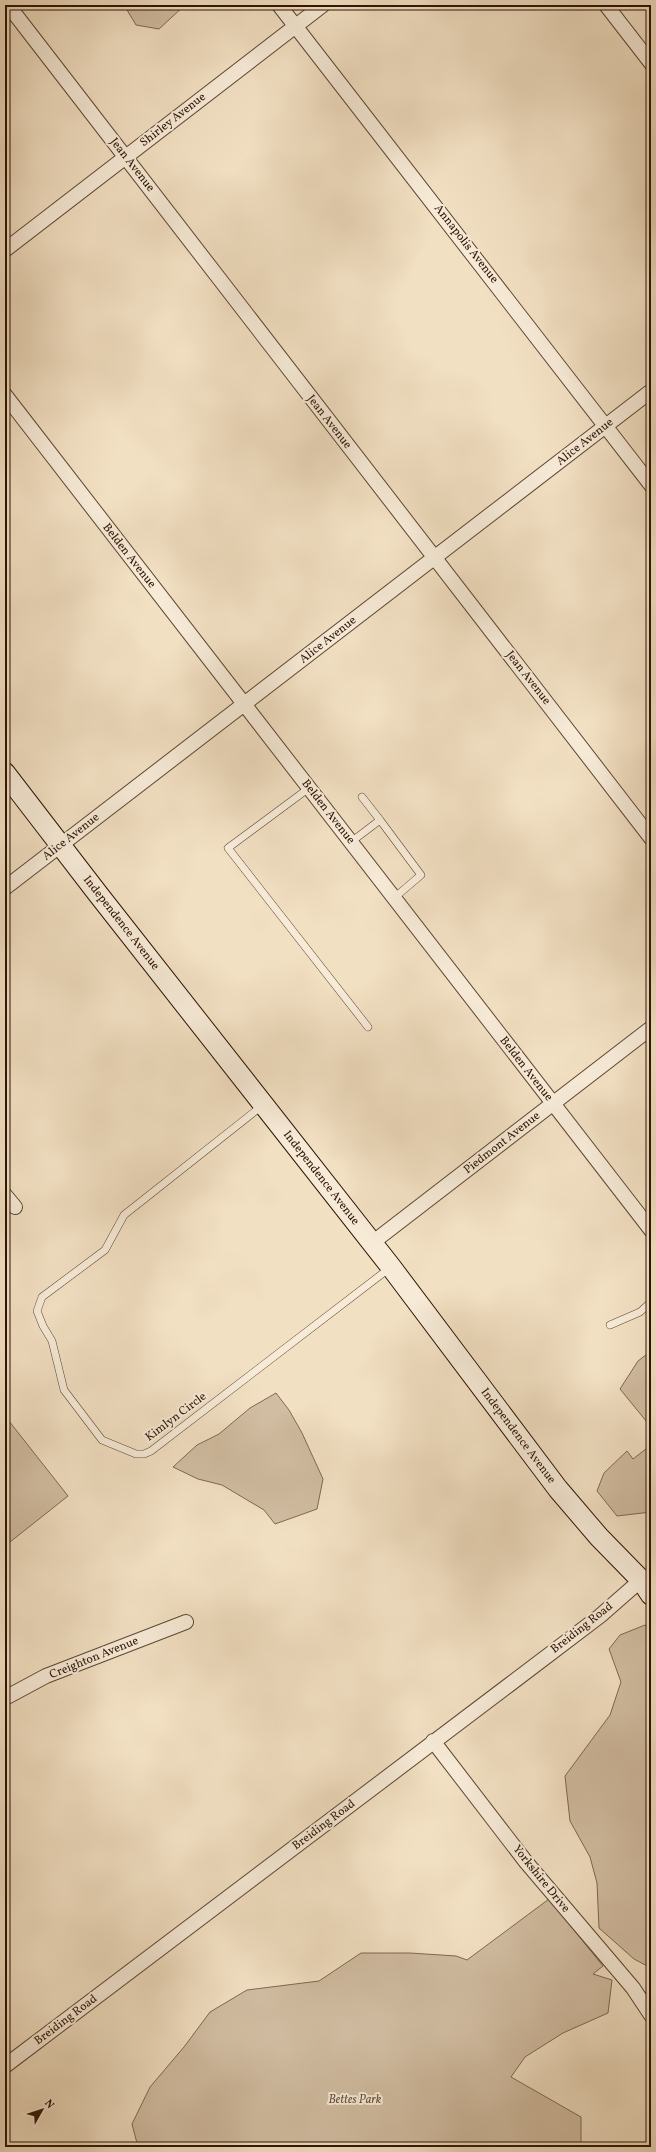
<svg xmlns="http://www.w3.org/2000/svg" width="656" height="2152" font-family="Vollkorn,serif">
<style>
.green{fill:#d1bda2;stroke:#7f6852}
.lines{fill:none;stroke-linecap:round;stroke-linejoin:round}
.lane-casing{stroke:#5e4633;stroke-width:8}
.street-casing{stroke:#5e4633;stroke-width:16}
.secondary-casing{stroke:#2d1303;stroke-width:22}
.lane{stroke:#f7ebd8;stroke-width:7}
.street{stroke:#f7ebd8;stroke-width:14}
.secondary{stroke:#f7ebd8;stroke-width:20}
.labels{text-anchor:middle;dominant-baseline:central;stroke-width:4;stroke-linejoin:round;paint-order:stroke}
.street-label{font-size:12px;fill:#2d1303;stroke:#f7ebd8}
.park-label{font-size:12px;font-style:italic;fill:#664e3b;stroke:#f7ebd8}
</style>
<rect width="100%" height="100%" fill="#f2e0c3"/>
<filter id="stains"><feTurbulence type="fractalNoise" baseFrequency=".005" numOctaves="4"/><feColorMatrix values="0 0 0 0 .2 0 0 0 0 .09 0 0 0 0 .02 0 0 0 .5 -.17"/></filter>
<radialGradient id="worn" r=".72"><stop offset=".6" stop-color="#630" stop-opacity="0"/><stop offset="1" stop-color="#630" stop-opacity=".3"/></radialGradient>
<path class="green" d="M 124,5 L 185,5 L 159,29 L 136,25 Z
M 651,1351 L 651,1427 L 620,1389 L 638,1361 Z
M 276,1393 L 289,1410 L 302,1433 L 323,1479 L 317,1509 L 275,1524 L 264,1510 L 222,1485 L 198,1479 L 173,1467 L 197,1445 L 219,1434 L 250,1408 Z
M 5,1416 L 68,1496 L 5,1546 Z
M 651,1445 L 651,1512 L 617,1516 L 597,1491 L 604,1473 L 627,1451 L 633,1459 Z
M 645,1625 L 651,1629 L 651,1968 L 634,1959 L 599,1928 L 597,1883 L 590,1857 L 570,1821 L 565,1776 L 610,1715 L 621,1682 L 609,1649 L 620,1635 Z
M 549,1899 L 603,1966 L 593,1974 L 612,1980 L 608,2013 L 563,2033 L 525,2057 L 511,2077 L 581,2117 L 581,2147 L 138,2147 L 132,2124 L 150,2087 L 184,2047 L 210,2012 L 247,1990 L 319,1981 L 361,1953 L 410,1953 L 456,1956 L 467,1960 Z"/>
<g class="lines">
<defs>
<path id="lane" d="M 309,788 L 228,848 L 368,1027
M 362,797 L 380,820
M 351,842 L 380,820 L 421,875 L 394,898
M 263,1105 L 124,1215 L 105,1250 L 42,1297 L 37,1311 L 43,1326 L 52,1341 L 64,1390 L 102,1440 L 136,1454 L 144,1454 L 151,1451 L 391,1267
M 610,1325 L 640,1312 L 651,1302
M 642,1580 L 651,1569"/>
<path id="street" d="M 8,5 L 651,838
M 279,5 L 651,485
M 606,5 L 651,63
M 5,250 L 323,5
M 5,395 L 651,1230
M 5,888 L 651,391
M 5,1195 L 15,1207
M 372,1243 L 651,1028
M 5,1698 L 46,1676 L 186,1622
M 433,1741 L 526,1862 L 633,1988 L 651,2015
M 5,2066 L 509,1685 L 600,1616 L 641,1580"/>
<path id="secondary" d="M 5,773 L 98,894 L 391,1267 L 558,1489 L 599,1537 L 641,1580 L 651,1595"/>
</defs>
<use href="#lane" class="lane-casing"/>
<use href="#street" class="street-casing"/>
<use href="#secondary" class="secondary-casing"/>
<use href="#lane" class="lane"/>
<use href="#street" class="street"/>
<use href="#secondary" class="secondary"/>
</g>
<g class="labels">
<g class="street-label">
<text transform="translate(173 120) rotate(-38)">Shirley Avenue</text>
<text transform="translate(132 165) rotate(52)">Jean Avenue</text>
<text transform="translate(466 244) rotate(52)">Annapolis Avenue</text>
<text transform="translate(329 422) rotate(52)">Jean Avenue</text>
<text transform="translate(585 442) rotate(-38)">Alice Avenue</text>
<text transform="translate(129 556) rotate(52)">Belden Avenue</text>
<text transform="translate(328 640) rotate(-38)">Alice Avenue</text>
<text transform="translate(528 678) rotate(52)">Jean Avenue</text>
<text transform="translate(328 812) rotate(52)">Belden Avenue</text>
<text transform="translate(71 837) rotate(-38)">Alice Avenue</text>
<text transform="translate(121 923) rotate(52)">Independence Avenue</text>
<text transform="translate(526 1069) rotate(52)">Belden Avenue</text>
<text transform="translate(502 1143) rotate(-38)">Piedmont Avenue</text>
<text transform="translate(321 1178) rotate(52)">Independence Avenue</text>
<text transform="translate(176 1417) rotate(-37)">Kimlyn Circle</text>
<text transform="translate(518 1436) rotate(53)">Independence Avenue</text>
<text transform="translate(582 1628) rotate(-38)">Breiding Road</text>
<text transform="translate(94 1658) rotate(-22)">Creighton Avenue</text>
<text transform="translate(324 1825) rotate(-37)">Breiding Road</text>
<text transform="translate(541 1879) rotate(51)">Yorkshire Drive</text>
<text transform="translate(66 2020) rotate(-37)">Breiding Road</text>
</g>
<g class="park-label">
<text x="355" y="2100">Bettes Park</text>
</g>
</g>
<rect width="656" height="2152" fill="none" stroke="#f2e0c3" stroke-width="20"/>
<rect x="6" y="6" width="644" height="2140" fill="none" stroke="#2d1303" stroke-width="2"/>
<rect x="10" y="10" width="636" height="2132" fill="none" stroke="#2d1303"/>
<g transform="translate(42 2110) rotate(51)" stroke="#f7ebd8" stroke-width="3" paint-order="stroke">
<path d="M0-3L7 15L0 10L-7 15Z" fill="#2d1303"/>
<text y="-6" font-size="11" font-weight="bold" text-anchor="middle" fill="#2d1303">N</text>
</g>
<rect width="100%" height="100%" filter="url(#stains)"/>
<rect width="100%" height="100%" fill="url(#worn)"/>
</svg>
